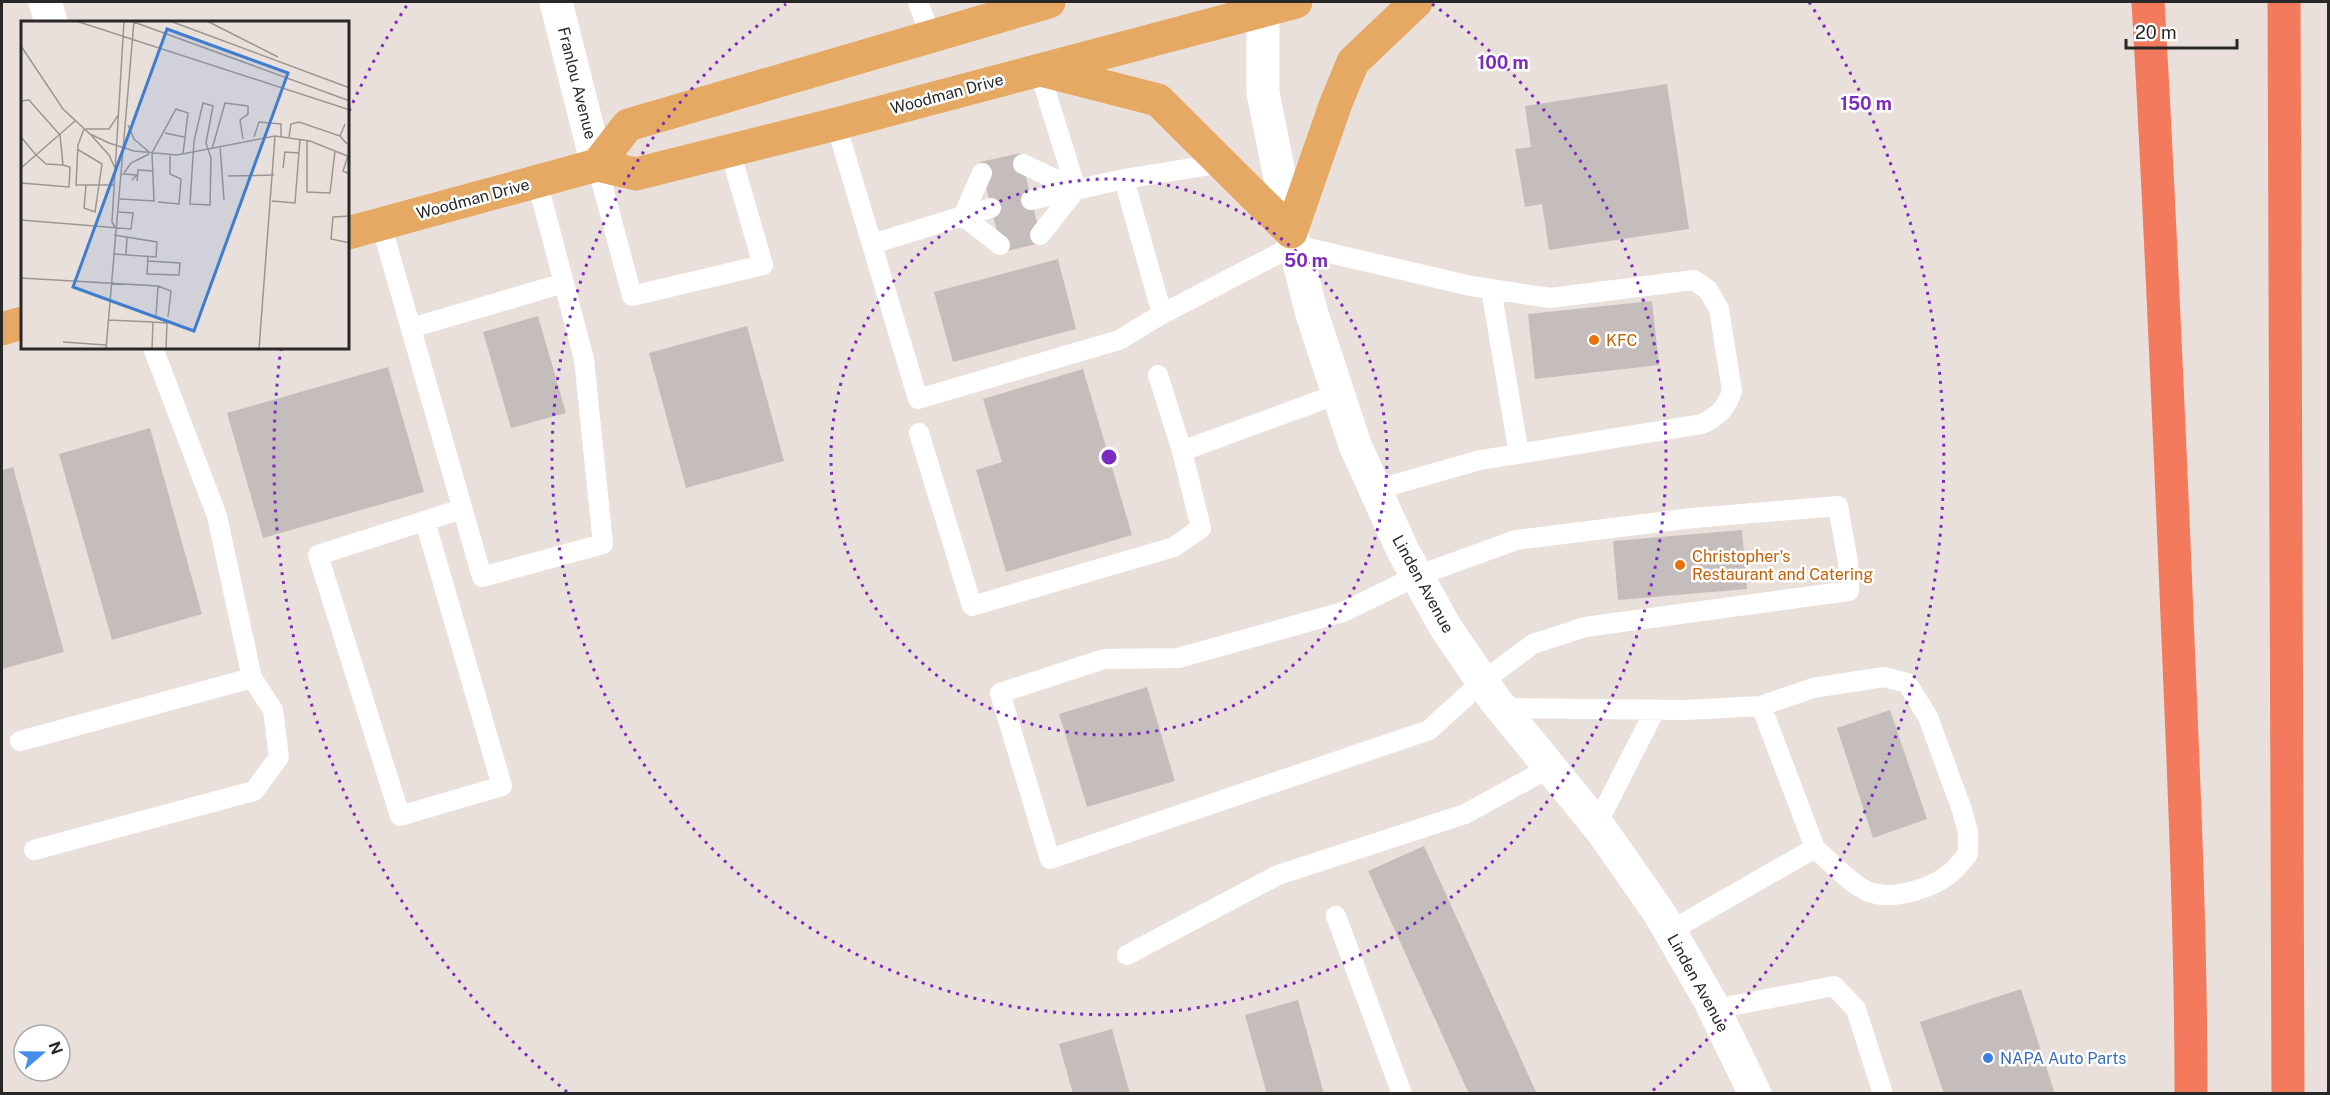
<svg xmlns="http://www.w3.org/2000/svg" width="2330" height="1095" font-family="'Public Sans',sans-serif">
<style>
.building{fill:#c5bdbb}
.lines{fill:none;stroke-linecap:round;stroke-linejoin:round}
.service{stroke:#fff;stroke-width:20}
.minor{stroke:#fff;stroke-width:33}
.secondary{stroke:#fff;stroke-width:33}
.primary{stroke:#e6a964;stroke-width:33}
.motorway{stroke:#f37a5d;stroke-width:33}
.ring{fill:none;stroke:#7b2cbf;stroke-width:3;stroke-dasharray:3 6}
.food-dot{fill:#e8710a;stroke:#fff;stroke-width:2}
.shop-dot{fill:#3f7fe0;stroke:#fff;stroke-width:2}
.labels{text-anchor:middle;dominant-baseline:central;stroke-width:5;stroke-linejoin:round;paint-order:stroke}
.street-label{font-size:16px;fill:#282828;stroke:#fff}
.food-label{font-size:16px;fill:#c56008;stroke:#fff;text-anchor:start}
.shop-label{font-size:16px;fill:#366cbe;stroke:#fff;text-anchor:start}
.inset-road{fill:none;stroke:#9c9693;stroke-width:1.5}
.view{fill:#417dcf;fill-opacity:0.15;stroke:#417dcf;stroke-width:3}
.inset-edge{fill:none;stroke:#282828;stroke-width:3}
.centre{fill:#7b2cbf;stroke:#fff;stroke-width:3}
.ring-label{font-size:18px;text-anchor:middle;font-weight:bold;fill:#7b2cbf;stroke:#fff;stroke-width:5;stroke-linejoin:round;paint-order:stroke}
</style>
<rect width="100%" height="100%" fill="#eae0db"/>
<path class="building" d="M 1667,84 L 1689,229 L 1549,250 L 1542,204 L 1525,207 L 1515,149 L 1531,147 L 1525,106 Z
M 1020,153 L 1042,243 L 1002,252 L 980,162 Z
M 1058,259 L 1076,329 L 953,362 L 934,292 Z
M 1652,301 L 1659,365 L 1535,379 L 1528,314 Z
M 538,316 L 566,413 L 511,428 L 483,332 Z
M 747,326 L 784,461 L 686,488 L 649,353 Z
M 388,367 L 424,492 L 263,538 L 227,413 Z
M 1083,369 L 1132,535 L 1006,572 L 976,470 L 1002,462 L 983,399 Z
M 150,428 L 202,614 L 112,640 L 59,454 Z
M 13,467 L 64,652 L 2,669 L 2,470 Z
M 1742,530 L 1747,589 L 1618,600 L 1613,541 Z
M 1147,687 L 1175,781 L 1087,807 L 1059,714 Z
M 1890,710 L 1927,819 L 1873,838 L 1837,728 Z
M 1424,846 L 1537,1094 L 1469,1094 L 1368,871 Z
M 2021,989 L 2055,1094 L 1944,1094 L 1920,1022 Z
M 1298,1000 L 1324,1094 L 1267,1094 L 1245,1015 Z
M 1112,1029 L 1130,1094 L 1073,1094 L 1059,1044 Z"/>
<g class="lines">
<path class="service" d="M 918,2 L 931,37
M 836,124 L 918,399 L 1119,340 L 1162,314 L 1295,245 L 1471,286 L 1550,298 L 1694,280 L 1708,290 L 1719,309 L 1732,391 C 1726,409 1718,416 1702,424 L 1480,460 L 1375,490
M 1023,164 L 1076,189 L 1039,70
M 597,165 L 632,296 L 763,265 L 730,151
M 1124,179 L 1223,163
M 1031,200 L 1124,179 L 1162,314
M 963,216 L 1000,245
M 963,216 L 991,208
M 381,224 L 482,577 L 603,544 L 584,359 L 537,181
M 1040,235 L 1076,189
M 872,244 L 963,216 L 982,173
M 1491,289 L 1519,454
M 411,328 L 564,283
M 1158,375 L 1182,451
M 919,433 L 972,606 L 1174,547 L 1201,528 L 1182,451 L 1338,394
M 1838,506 L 1848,562 L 1849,591 L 1585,627 L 1533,644 L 1483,681 L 1429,730 L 1050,859 L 1000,693 L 1104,659 L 1178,658 L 1343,612 L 1417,576 L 1516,540 L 1693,518 Z
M 425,521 L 502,786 L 400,816 L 318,555 L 462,509
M 1761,706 L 1815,848
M 1502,708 L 1685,710 L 1761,706 L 1813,688 L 1884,677 L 1907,683 L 1928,717 L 1962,810 L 1968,832 L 1968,854 C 1963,860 1958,866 1953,871 C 1934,888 1894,901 1869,892 C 1853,886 1829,861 1815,848 L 1670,931
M 20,741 L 252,678 L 217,516 L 153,348
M 1597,824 L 1655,710
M 34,850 L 254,791 L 279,757 L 273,710 L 252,678
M 1336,916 L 1402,1094
M 1127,955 L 1278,875 L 1465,814 L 1551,767
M 1715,1009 L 1834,986 L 1856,1009 L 1883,1094"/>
<path class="minor" d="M 45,2 L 51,22
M 556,2 L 597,165"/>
<path class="secondary" d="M 1263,2 L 1263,93 L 1291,232 L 1312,314 L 1355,445 L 1403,551 L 1446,628 L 1495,700 L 1602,831 L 1660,914 L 1710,1001 L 1755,1094"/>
<path class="primary" d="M 1041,70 L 1158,100 L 1291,232 L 1336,103 L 1353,62 L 1416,2
M 597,165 L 628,125 L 1049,2
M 348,233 L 597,165 L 636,174 L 836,124 L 1296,2
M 2,329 L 22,323"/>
<path class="motorway" d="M 2148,2 C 2159,190 2167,378 2175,567 C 2182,742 2191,918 2191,1094
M 2284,2 L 2288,1094"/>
</g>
<g class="ring">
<circle cx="1109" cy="457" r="278"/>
<path d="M1432 4A557 557 0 1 1 786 4"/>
<path d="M567 1092A835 835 0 0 1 281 348M349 111A835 835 0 0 1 409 2M1809 2A835 835 0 0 1 1651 1092"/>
</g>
<g class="food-dot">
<circle cx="1594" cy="340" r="6"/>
<circle cx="1680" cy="565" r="6"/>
</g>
<circle class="shop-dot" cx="1988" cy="1058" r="6"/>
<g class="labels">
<g class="street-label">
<text transform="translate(577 83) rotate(76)">Franlou Avenue</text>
<text transform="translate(947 94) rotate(-15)">Woodman Drive</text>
<text transform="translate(473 199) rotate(-15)">Woodman Drive</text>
<text transform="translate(1423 584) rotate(61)">Linden Avenue</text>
<text transform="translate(1698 983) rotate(61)">Linden Avenue</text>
</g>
<g class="food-label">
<text x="1606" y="340">KFC</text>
<text x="1692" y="556">Christopher's<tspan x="1692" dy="18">Restaurant and Catering</tspan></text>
</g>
<g class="shop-label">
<text x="2000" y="1058">NAPA Auto Parts</text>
</g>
</g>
<g transform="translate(21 21)">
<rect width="328" height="328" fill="#eae0db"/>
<path class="inset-road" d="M 55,0 L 329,89M 110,0 L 329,80M 149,0 L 329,67M 186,0 L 257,36M 0,25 L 42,88 L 69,113 L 88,122 L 113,130 L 156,134 L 254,115 L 289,120 L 329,136M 0,80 L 8,79 L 39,114 L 42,144 L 25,143 L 15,134 L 0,147M 182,82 L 192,85 L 185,122 L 190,137 L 189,184 L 169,183 L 173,120 ZM 324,103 L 319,115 L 326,123M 107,104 L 113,118 L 128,131M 63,108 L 57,124 L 55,164 L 93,164M 65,108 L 88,108 L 98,93M 144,112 L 163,116M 70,114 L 88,134 L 94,147M 0,116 L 15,134 L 54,100M 233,116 L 238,101 L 260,103 L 260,116M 268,116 L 270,103 L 278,101 L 319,115M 286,120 L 286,171 L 309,172 L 314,130M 199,125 L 203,179M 56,128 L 81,143 L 74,191 L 63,187 L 65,164M 191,128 L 204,82 L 227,85 L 227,93 L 219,99 L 222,118M 327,135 L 322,150 L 329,153M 262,147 L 264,131 L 278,132M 103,152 L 110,142 L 128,133M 101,153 L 116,154 L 111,159M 207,155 L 253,154M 116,160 L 117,149 L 133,150M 0,162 L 48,166 L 49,146 L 42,144M 99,178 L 133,180 L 131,132 L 155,88 L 167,92 L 162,133M 251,180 L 274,182 L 279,118M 137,181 L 158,183 L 160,158 L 149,153 L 149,133M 329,195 L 312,196 L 310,218 L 329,222M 0,199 L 110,208 L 112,192 L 98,191M 94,206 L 91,201 L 103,0M 92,233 L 135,236 L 136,221 L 93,214M 105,234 L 106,215M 127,240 L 159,242 L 158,254 L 126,253 L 127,235M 0,257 L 137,265 L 135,294M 137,265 L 150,270 L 147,296M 87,299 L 132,301M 42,321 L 85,324M 85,328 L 113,0M 131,328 L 132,301 L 146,302 L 145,328M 238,328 L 254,115"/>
<path class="view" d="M 146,8 L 267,52 L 173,310 L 52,266 Z"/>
<rect width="328" height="328" class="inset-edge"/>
</g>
<circle cx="1109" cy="457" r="9" class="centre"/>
<g class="ring-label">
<text x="1503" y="69">100 m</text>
<text x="1866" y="110">150 m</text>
<text x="1306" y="267">50 m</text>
</g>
<rect width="2330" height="1095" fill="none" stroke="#282828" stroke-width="6"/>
<g transform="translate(42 1053) rotate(70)"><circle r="28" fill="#ffffff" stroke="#a9a9a9" stroke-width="1.5"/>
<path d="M0-4.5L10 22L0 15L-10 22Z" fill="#458ced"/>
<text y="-9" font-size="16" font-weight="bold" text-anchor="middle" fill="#282828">N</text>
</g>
<path d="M2126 39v9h111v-9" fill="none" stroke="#282828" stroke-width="3"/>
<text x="2135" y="39" font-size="18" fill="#282828" stroke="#ffffff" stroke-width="4.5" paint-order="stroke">20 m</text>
</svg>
